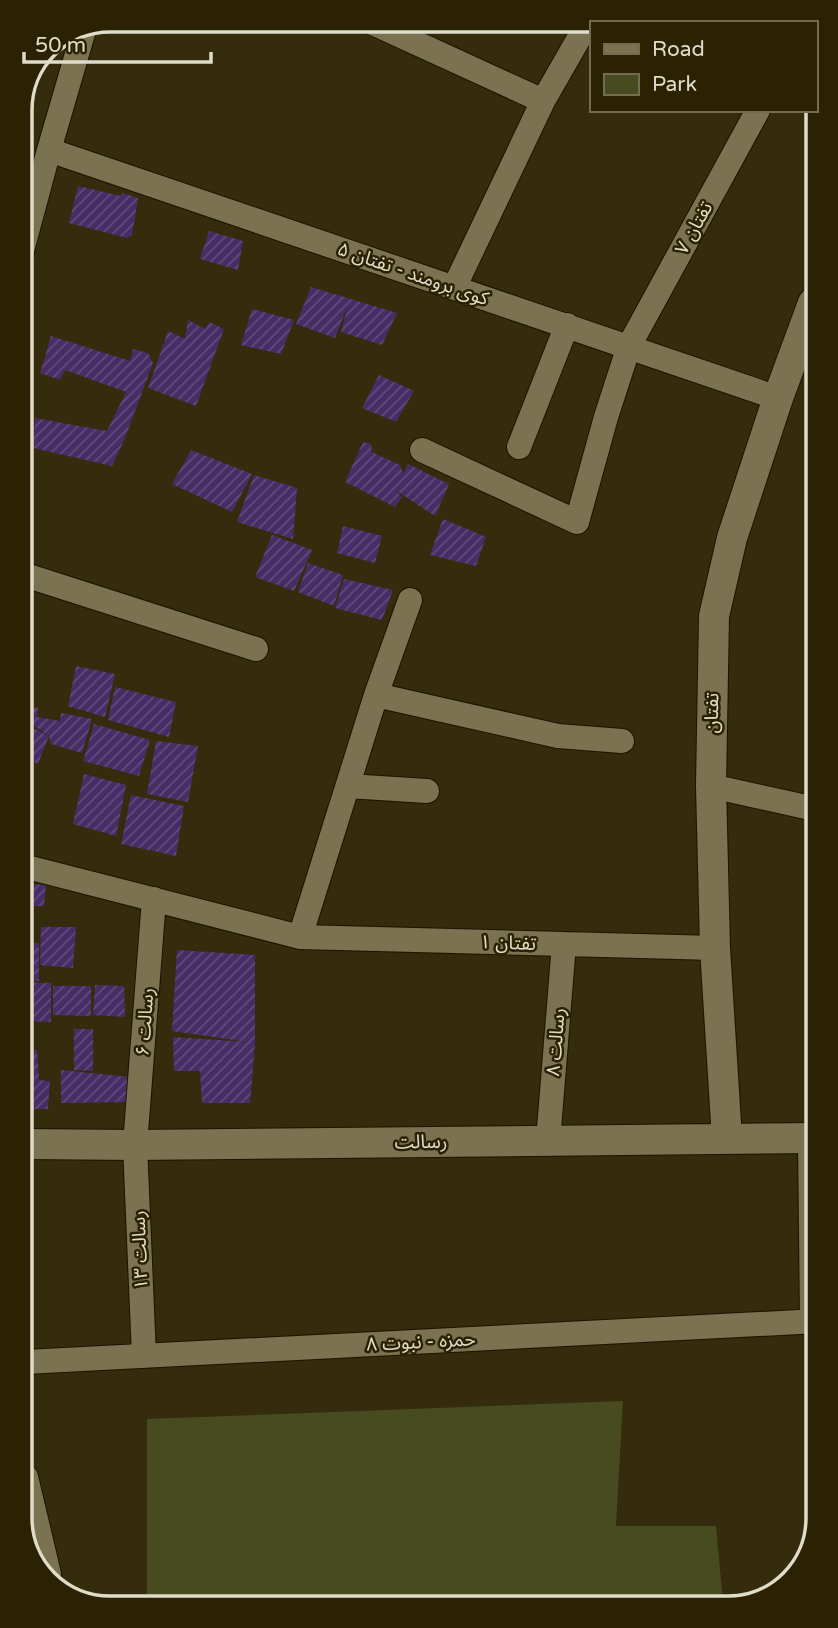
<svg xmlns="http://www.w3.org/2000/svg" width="838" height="1628" font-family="'Varela Round','Noto Sans Arabic',sans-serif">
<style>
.green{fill:#484a20}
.building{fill:url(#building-hatch)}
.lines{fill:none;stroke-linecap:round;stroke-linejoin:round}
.minor-casing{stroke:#1a1500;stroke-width:26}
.tertiary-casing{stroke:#1a1500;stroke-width:32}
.minor{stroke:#7a7250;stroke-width:24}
.tertiary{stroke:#7a7250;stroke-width:30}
.labels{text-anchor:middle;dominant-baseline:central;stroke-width:5;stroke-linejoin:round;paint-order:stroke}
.street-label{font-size:19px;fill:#e0dcca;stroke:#2a2202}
.rim{fill:none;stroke:#e0dcca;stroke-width:3.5}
</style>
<defs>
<pattern id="building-hatch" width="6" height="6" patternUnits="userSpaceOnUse" patternTransform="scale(1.75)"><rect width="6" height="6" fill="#472d66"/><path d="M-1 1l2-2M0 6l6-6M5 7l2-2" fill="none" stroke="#614b7b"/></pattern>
</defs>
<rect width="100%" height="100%" fill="#342c0c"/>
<path class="green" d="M 623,1401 L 616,1526 L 716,1526 L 723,1602 L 103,1609 L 85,1602 L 147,1596 L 147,1419 Z"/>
<path class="building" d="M 78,186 L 121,196 L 122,193 L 138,198 L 132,235 L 127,238 L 69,223 Z
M 209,231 L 243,241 L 238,270 L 200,259 Z
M 311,287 L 397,313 L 382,345 L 341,332 L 348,305 L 335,338 L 296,324 Z
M 252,309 L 294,320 L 281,354 L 241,345 Z
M 188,320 L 205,329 L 209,322 L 224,329 L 196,406 L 148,388 L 168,331 L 185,339 Z
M 51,336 L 130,361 L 133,349 L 148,353 L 153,363 L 125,438 L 112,466 L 33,448 L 35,418 L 107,431 L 126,392 L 65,370 L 60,380 L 40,373 Z
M 379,375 L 414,391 L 396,422 L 362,408 Z
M 363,442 L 371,444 L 372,452 L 400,465 L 403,474 L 408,464 L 449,484 L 435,516 L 395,490 L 402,497 L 395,507 L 345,482 Z
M 191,450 L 252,474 L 232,512 L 172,484 Z
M 254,475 L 297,488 L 293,539 L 237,522 Z
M 443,519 L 486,537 L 476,566 L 430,555 Z
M 343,526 L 382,536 L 375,563 L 337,553 Z
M 272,535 L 312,550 L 294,591 L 255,577 Z
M 308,563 L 343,575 L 334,606 L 298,592 Z
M 344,579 L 393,590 L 382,620 L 335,608 Z
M 76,666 L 115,674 L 105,717 L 68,706 Z
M 115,687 L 176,702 L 169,737 L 108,720 Z
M 22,705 L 38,708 L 37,717 L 60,721 L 61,713 L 92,719 L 82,753 L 51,744 L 49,736 L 30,723 L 29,726 L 49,736 L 38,764 L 22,756 Z
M 94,724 L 150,740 L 139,776 L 83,761 Z
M 156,741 L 198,746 L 188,802 L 147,794 Z
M 84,774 L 126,785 L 116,836 L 73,824 Z
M 131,795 L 184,806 L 176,856 L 121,844 Z
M 28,884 L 46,885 L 44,906 L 29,906 Z
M 41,927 L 76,927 L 73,968 L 40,965 Z
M 23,943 L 39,943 L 39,981 L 23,981 Z
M 177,950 L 255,955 L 255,1043 L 250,1103 L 202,1103 L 200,1071 L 174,1071 L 173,1037 L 248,1042 L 172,1031 Z
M 23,982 L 51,983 L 51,1022 L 24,1021 Z
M 95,985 L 124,986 L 125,1017 L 93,1015 Z
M 53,986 L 91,986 L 91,1016 L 53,1015 Z
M 74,1029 L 93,1029 L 93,1071 L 74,1070 Z
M 24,1049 L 37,1050 L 39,1080 L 50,1081 L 48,1109 L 24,1109 Z
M 61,1070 L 139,1078 L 136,1102 L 61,1103 Z"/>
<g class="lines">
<defs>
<path id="minor" d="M 364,19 L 543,101 L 454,288
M 543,101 L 590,19
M 49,150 L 778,398
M 20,258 L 49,150 L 84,30
M 519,447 L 567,325
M 422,450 L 577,522 L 606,417 L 629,346 L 758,110
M 22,574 L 256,649
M 376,695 L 410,600
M 348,786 L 427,791
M 711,786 L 815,809
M 23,866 L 300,937 L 376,695 L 558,736 L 622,741
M 300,937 L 715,948
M 810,1138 L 812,1322
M 548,1141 L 564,944
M 144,1356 L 135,1145 L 154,899
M 25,1362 L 818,1321
M 26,1477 L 49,1574"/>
<path id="tertiary" d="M 727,1139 L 715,948 L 711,786 L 714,616 L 732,538 L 778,398 L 813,303
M 24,1144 L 135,1145 L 817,1138"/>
</defs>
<use href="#minor" class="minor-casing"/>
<use href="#tertiary" class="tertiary-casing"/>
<use href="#minor" class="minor"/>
<use href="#tertiary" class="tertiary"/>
</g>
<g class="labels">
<g class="street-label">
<text transform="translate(694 228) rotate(-61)">تفتان ۷</text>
<text transform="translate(413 274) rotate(19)">کوی برومند - تفتان ۵</text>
<text transform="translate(712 713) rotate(-89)">تفتان</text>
<text transform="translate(508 943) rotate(2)">تفتان ۱</text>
<text transform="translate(145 1022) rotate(-86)">رسالت ۶</text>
<text transform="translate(556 1042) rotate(-85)">رسالت ۸</text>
<text transform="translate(421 1142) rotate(-1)">رسالت</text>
<text transform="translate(140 1250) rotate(-92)">رسالت ۱۳</text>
<text transform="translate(421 1342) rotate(-3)">حمزه - نبوت ۸</text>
</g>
</g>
<path d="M0 0H838V1628H0ZM110 32H728A78 78 0 0 1 806 110V1518A78 78 0 0 1 728 1596H110A78 78 0 0 1 32 1518V110A78 78 0 0 1 110 32Z" fill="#2a2202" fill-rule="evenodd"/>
<path class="rim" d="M110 32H728A78 78 0 0 1 806 110V1518A78 78 0 0 1 728 1596H110A78 78 0 0 1 32 1518V110A78 78 0 0 1 110 32Z"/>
<rect x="590" y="21" width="228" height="91" fill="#2a2202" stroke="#736c52" stroke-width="2"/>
<rect x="604" y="44" width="35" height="10" fill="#7a7250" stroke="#736c52" stroke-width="2"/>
<text x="652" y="56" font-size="21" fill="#e0dcca">Road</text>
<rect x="604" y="74" width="35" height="21" fill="#484a20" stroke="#736c52" stroke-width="2"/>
<text x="652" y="91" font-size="21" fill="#e0dcca">Park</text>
<path d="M24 52v10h187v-10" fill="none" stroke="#e0dcca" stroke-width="3.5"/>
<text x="35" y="52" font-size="21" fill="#e0dcca" stroke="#2a2202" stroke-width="5" paint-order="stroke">50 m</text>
</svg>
